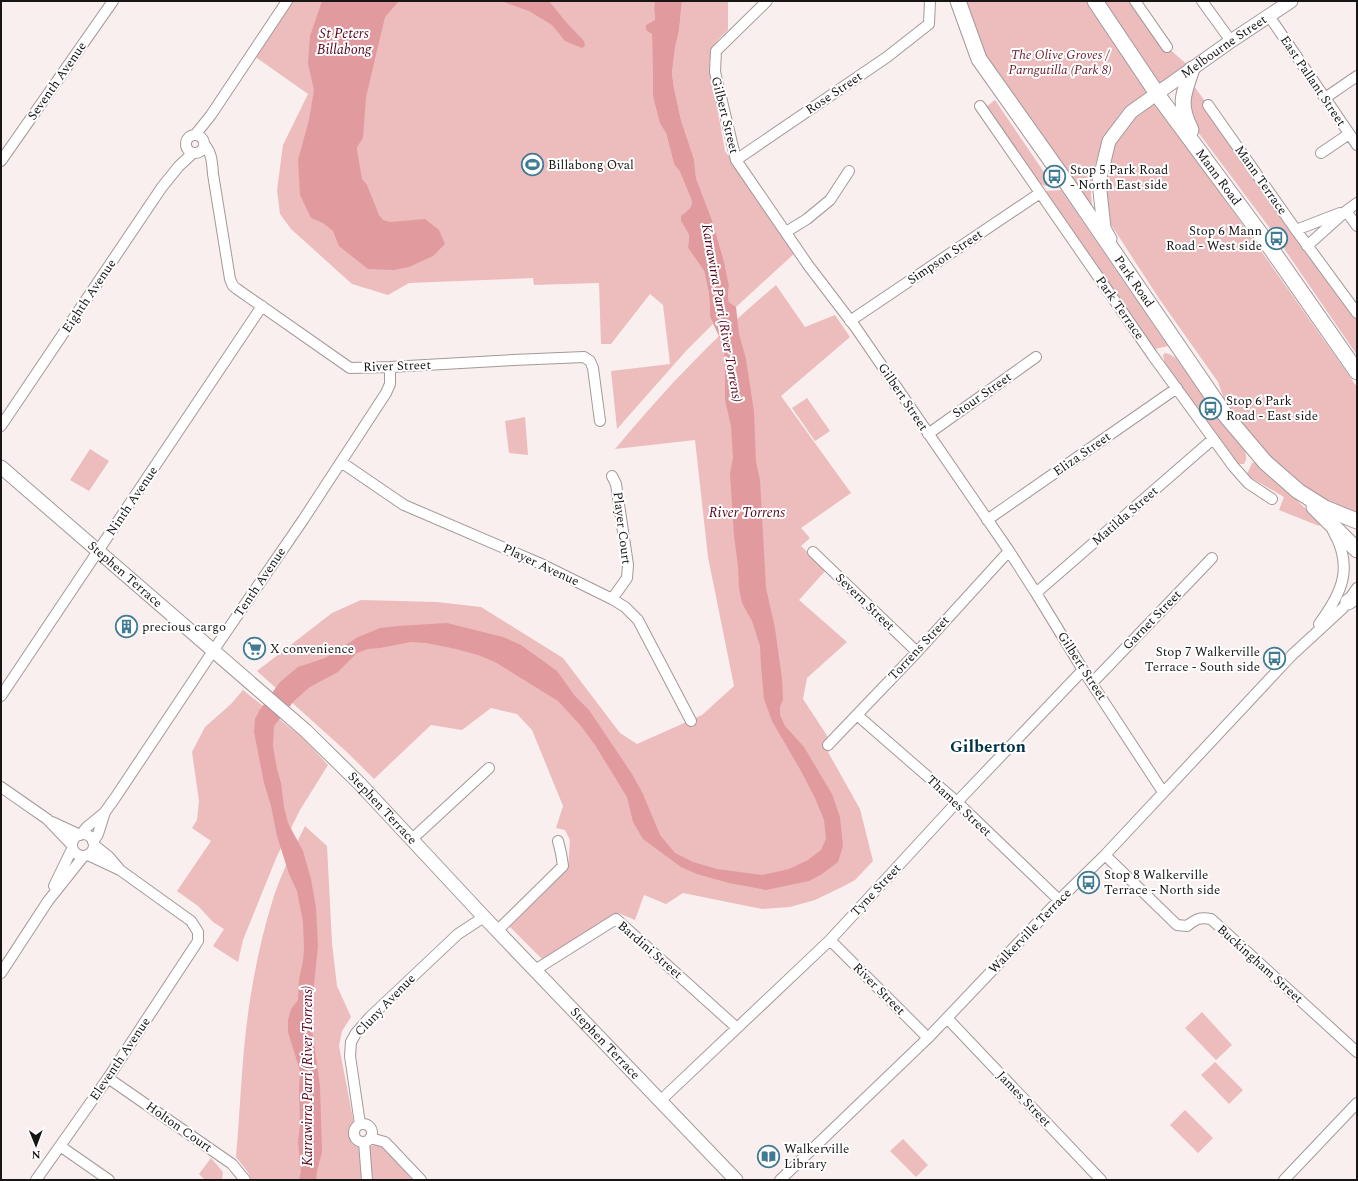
<svg xmlns="http://www.w3.org/2000/svg" width="1358" height="1181" font-family="Spectral,serif">
<style>
.green{fill:#edbcbd}
.water{fill:#e19b9e}
.lines{fill:none;stroke-linecap:round;stroke-linejoin:round}
.minor-casing{stroke:#a39999;stroke-width:12}
.major-casing{stroke:#a39999;stroke-width:15}
.highway-casing{stroke:#a39999;stroke-width:17}
.minor{stroke:#fff;stroke-width:10}
.major{stroke:#fff;stroke-width:13}
.highway{stroke:#fff;stroke-width:15}
.labels{text-anchor:middle;dominant-baseline:central;stroke-width:4;stroke-linejoin:round;paint-order:stroke}
.street-label{font-size:13px;fill:#181515;stroke:#fff}
.park-label{font-size:13px;font-style:italic;fill:#691825;stroke:#fff}
.poi-label{font-size:13px;fill:#181515;stroke:#fff;text-anchor:start}
.water-label{font-size:14px;font-style:italic;fill:#570217;stroke:#fff}
.district-label{font-size:17px;font-weight:bold;fill:#003345;stroke:#fff}
</style>
<rect width="100%" height="100%" fill="#f9efef"/>
<path class="green" d="M 290,1 L 655,1 L 654,8 L 655,20 L 647,25 L 652,33 L 653,96 L 666,133 L 674,164 L 680,172 L 691,199 L 692,203 L 690,208 L 683,214 L 681,221 L 689,235 L 688,248 L 704,271 L 709,294 L 710,317 L 713,324 L 686,351 L 617,429 L 611,371 L 670,364 L 663,305 L 650,294 L 611,344 L 601,344 L 599,283 L 534,285 L 533,278 L 409,283 L 388,295 L 352,284 L 291,229 L 280,214 L 277,190 L 283,145 L 308,94 L 251,54 Z
M 682,1 L 728,1 L 728,30 C 714,43 709,48 710,68 L 725,151 L 796,252 L 736,307 L 729,302 L 728,296 L 729,285 L 724,261 L 712,220 L 696,178 L 694,159 L 681,120 L 674,88 L 672,73 L 675,48 L 679,31 Z
M 962,1 L 1091,1 L 1151,94 L 1100,150 L 1093,171 L 1091,194 L 1092,205 L 1090,206 L 982,57 Z
M 1100,1 L 1131,1 L 1167,47 L 1190,67 L 1162,87 L 1129,37 L 1114,22 Z
M 1189,79 L 1357,313 L 1357,355 L 1272,231 L 1189,120 Z
M 995,100 L 1052,184 L 1046,186 L 1040,184 L 986,107 Z
M 1156,102 L 1357,387 L 1357,513 L 1319,497 L 1270,460 L 1224,399 L 1218,382 L 1158,297 L 1110,223 L 1105,183 L 1111,155 L 1115,145 L 1124,131 L 1134,119 Z
M 1061,190 L 1168,346 L 1155,349 L 1045,191 Z
M 776,285 L 805,327 L 835,315 L 850,337 L 781,396 L 851,493 L 801,528 L 810,538 L 801,546 L 826,570 L 799,600 L 847,642 L 807,678 L 803,699 L 826,734 L 832,748 L 828,752 L 860,809 L 873,861 L 855,880 L 844,886 L 815,900 L 790,907 L 762,909 L 683,893 L 666,904 L 644,895 L 635,920 L 618,913 L 543,960 L 508,925 L 568,868 L 570,840 L 565,830 L 556,828 L 563,806 L 532,730 L 517,714 L 491,708 L 462,730 L 431,725 L 374,779 L 349,754 L 257,671 L 332,613 L 361,600 L 437,602 L 481,607 L 563,658 L 620,733 L 637,744 L 702,715 L 734,686 L 708,557 L 695,440 L 615,449 C 641,418 667,388 695,360 C 721,333 748,309 776,285 Z
M 1165,353 L 1169,354 L 1176,358 L 1224,425 L 1243,447 C 1246,453 1248,458 1244,464 L 1237,464 L 1233,461 L 1165,364 L 1163,355 Z
M 807,398 L 830,431 L 815,441 L 792,408 Z
M 525,417 L 528,455 L 509,453 L 505,421 Z
M 90,449 L 109,461 L 89,491 L 70,480 Z
M 1256,462 L 1321,523 L 1319,526 L 1279,510 L 1284,497 L 1248,476 L 1247,474 L 1252,463 Z
M 243,690 L 305,740 L 328,765 L 300,810 L 277,856 L 243,940 L 238,962 L 213,946 L 224,929 L 213,922 L 198,906 L 177,891 L 211,841 L 192,828 L 197,820 L 199,801 L 192,752 L 205,727 L 231,704 Z
M 305,826 L 327,846 L 332,943 L 337,986 L 351,1017 L 342,1031 L 339,1046 L 354,1124 C 351,1134 351,1138 359,1146 L 363,1180 L 252,1180 L 247,1171 L 236,1157 C 241,1101 242,1043 252,988 C 257,958 264,928 273,899 C 281,874 293,850 305,826 Z
M 1202,1012 L 1232,1045 L 1216,1060 L 1185,1028 Z
M 1215,1062 L 1243,1090 L 1229,1104 L 1201,1075 Z
M 1185,1110 L 1213,1138 L 1198,1153 L 1170,1125 Z
M 903,1139 L 928,1165 L 916,1177 L 890,1151 Z
M 378,1144 L 391,1154 L 412,1180 L 371,1180 L 368,1147 Z
M 211,1158 L 223,1172 L 222,1180 L 205,1180 L 199,1174 Z"/>
<path class="water" d="M 322,1 L 399,1 L 385,17 L 366,97 L 363,138 L 357,147 L 357,150 L 362,179 L 367,185 L 379,215 L 383,220 L 390,222 L 425,219 L 439,230 L 445,244 L 433,256 L 409,267 L 394,270 L 368,269 L 339,246 L 333,231 L 323,223 L 311,218 L 300,195 L 298,160 L 309,120 L 314,90 L 308,64 L 310,36 Z
M 501,1 L 549,1 L 566,22 L 584,41 L 585,46 L 582,48 L 565,41 L 552,25 L 529,11 Z
M 655,1 L 682,1 L 679,31 L 675,48 L 672,73 L 674,88 L 681,120 L 694,159 L 696,178 L 712,220 L 724,261 L 729,285 L 728,296 L 729,302 L 736,307 L 739,334 L 746,359 L 754,412 L 756,462 L 760,480 L 766,588 L 775,628 L 782,679 L 783,699 L 780,707 L 780,715 L 785,726 L 804,747 L 832,794 L 840,817 L 843,846 L 838,862 L 822,874 L 809,881 L 766,890 L 729,883 L 697,874 L 681,867 L 643,839 L 633,822 L 627,797 L 595,745 L 581,726 L 558,701 L 495,662 L 478,655 L 456,649 L 426,643 L 411,642 L 380,648 L 368,649 L 357,653 L 338,672 L 310,687 L 294,701 L 274,726 L 273,746 L 277,769 L 281,783 L 284,807 L 288,823 L 303,851 L 311,879 L 316,908 L 318,946 L 314,985 L 312,1029 L 320,1086 L 322,1152 L 317,1171 L 316,1180 L 299,1180 L 301,1171 L 298,1142 L 300,1126 L 299,1088 L 300,1071 L 288,1032 L 288,1020 L 291,1009 L 298,1000 L 299,979 L 303,961 L 304,949 L 303,922 L 297,891 L 289,874 L 277,836 L 271,806 L 264,783 L 254,732 L 255,719 L 259,711 L 280,682 L 298,667 L 325,658 L 358,637 L 380,628 L 398,626 L 447,623 L 503,637 L 521,645 L 557,671 L 575,696 L 589,710 L 632,774 L 643,794 L 660,835 L 675,853 L 693,862 L 717,869 L 762,875 L 789,869 L 808,860 L 821,850 L 826,839 L 824,820 L 815,798 L 801,771 L 772,721 L 764,699 L 761,666 L 760,646 L 752,621 L 742,603 L 739,588 L 738,566 L 734,536 L 730,473 L 733,458 L 731,426 L 725,400 L 725,373 L 724,359 L 725,349 L 710,317 L 709,294 L 704,271 L 688,248 L 689,235 L 681,221 L 681,216 L 690,208 L 692,203 L 691,199 L 680,172 L 674,164 L 666,133 L 660,123 L 653,96 L 652,34 L 646,30 L 646,25 L 655,20 L 654,8 Z"/>
<g class="lines">
<defs>
<path id="minor" d="M 767,1 L 716,51 L 715,72 L 736,160 L 808,265 L 856,328 L 1009,551 L 1036,593 L 1083,670 L 1163,792
M 1135,1 L 1167,47
M 1202,1 L 1231,41
M 1269,16 L 1357,145
M 1325,98 L 1357,76
M 1208,105 L 1296,230 L 1357,313
M 980,106 L 1153,356 L 1233,466 L 1248,483 L 1272,499
M186 144a9 9 0 1 1 18 0a9 9 0 1 1-18 0Z
M 195,135 L 211,115 L 287,1
M 204,144 C 212,153 212,162 213,174 L 230,279 L 233,286 L 237,289 L 350,368 L 390,367 L 513,360 L 584,357 L 590,361 L 593,368 L 600,421
M 1321,153 L 1349,134
M 736,160 L 887,57 L 929,24 L 930,1
M 1,161 L 113,1
M 1346,211 L 1357,226
M 1296,230 L 1340,213
M 786,232 L 807,219 L 830,200 L 849,171
M 1307,246 L 1346,211 L 1357,203
M 850,321 L 1040,193
M 1,426 L 162,187 L 179,166 L 193,153
M 928,434 L 1036,357
M 341,462 L 404,505 L 539,563 L 612,599 L 625,607 L 638,620 L 691,721
M 987,520 L 1177,388
M 813,552 L 917,652
M 1036,593 L 1213,439
M 612,599 L 627,578 L 628,565 L 616,484 L 612,476
M 1319,624 C 1342,593 1354,567 1333,531
M 1092,683 L 1212,558
M 1,696 L 262,306
M 857,715 L 957,802 L 1059,900
M 828,745 L 917,652 L 1009,551
M 1,787 L 47,819 L 71,844
M 52,822 L 80,835
M72 845a11 11 0 1 1 22 0a11 11 0 1 1-22 0Z
M 81,834 L 87,827 L 105,812 L 115,798 L 213,651 L 303,520 L 386,393 L 390,384 L 390,367
M 411,840 L 489,768
M 93,842 L 98,834 L 105,812
M 94,845 L 109,857 L 120,870
M 1105,855 L 1177,925 L 1187,926 C 1196,919 1199,917 1211,919 L 1357,1052
M 54,886 L 72,849
M 497,931 L 563,866 L 561,853 L 558,841
M 830,940 L 928,1038
M 535,970 L 616,919 L 737,1028
M 1,973 L 48,901 L 83,857
M 947,1018 L 1101,1180
M 108,1078 L 232,1164 L 245,1180
M 660,1101 L 830,940 L 957,802 L 1083,670
M 360,1124 L 350,1056 L 351,1042 L 356,1033 L 370,1017 L 458,934 L 484,917
M354 1133a9 9 0 1 1 18 0a9 9 0 1 1-18 0Z
M 370,1138 L 385,1142 L 421,1180
M 364,1142 L 367,1180
M 60,1146 L 109,1180
M 36,1180 L 108,1078 L 198,941 L 198,932 L 191,921 L 120,870 L 88,855
M 780,1180 L 928,1038 L 1059,900 L 1105,855 L 1292,655 L 1343,608 L 1357,588
M 1284,1180 L 1357,1103"/>
<g id="major">
<path id="s1" d="M 1110,239 L 1104,228 L 1099,182 L 1109,141 L 1131,112 L 1231,41 L 1291,1"/>
<path id="s2" d="M 1,467 L 306,731 L 360,784 L 484,917 L 736,1180"/>
</g>
<g id="highway">
<path id="s3" d="M 958,1 L 979,59 L 1064,179 L 1226,416 L 1265,462 L 1298,491 L 1325,508 L 1357,521"/>
<path id="s4" d="M 1095,1 L 1162,101 L 1265,240 L 1357,372"/>
<path d="M 1191,130 C 1178,105 1183,94 1192,69"/>
<path d="M 1314,507 L 1357,550"/>
<path d="M 1348,602 L 1357,596"/>
</g>
</defs>
<use href="#minor" class="minor-casing"/>
<use href="#major" class="major-casing"/>
<use href="#highway" class="highway-casing"/>
<use href="#minor" class="minor"/>
<use href="#major" class="major"/>
<use href="#highway" class="highway"/>
</g>
<defs>
<symbol id="stadium-ring" viewBox="-11 -11 22 22"><circle r="9.5" fill="#fff" stroke="#407b93" stroke-width="1.5"/><path d="M0-5a6.5 5 0 1 0 0 10a6.5 5 0 1 0 0-10ZM-3.5-1.8h7v3.6h-7Z" fill="#407b93"/></symbol>
<symbol id="bus-ring" viewBox="-11 -11 22 22"><circle r="9.5" fill="#fff" stroke="#407b93" stroke-width="1.5"/><path d="M-5-6H5V4H4V6H2V4H-2V6H-4V4H-5ZM-3.5-4V0h7V-4ZM-3.5 1.2v1.5H-2V1.2ZM2 1.2v1.5H3.5V1.2Z" fill="#407b93"/></symbol>
<symbol id="building-ring" viewBox="-11 -11 22 22"><circle r="9.5" fill="#fff" stroke="#407b93" stroke-width="1.5"/><path d="M-4-6H4V6H1V3H-1V6H-4ZM-2.5-4.3h1.7v1.8h-1.7ZM.8-4.3h1.7v1.8H.8ZM-2.5-1h1.7V.8h-1.7ZM.8-1h1.7V.8H.8Z" fill="#407b93"/></symbol>
<symbol id="supermarket-ring" viewBox="-11 -11 22 22"><circle r="9.5" fill="#fff" stroke="#407b93" stroke-width="1.5"/><path d="M-6-5.5h2.5l.6 2H6L4.5 2H-2.5L-4.4-4H-6ZM-1.5 3.2a1.3 1.3 0 1 0 .1 0ZM3 3.2a1.3 1.3 0 1 0 .1 0Z" fill="#407b93"/></symbol>
<symbol id="library-ring" viewBox="-11 -11 22 22"><circle r="9.5" fill="#fff" stroke="#407b93" stroke-width="1.5"/><path d="M-6-4Q-3-5.5-.7-3.5V5Q-3 3-6 4ZM6-4Q3-5.5 .7-3.5V5Q3 3 6 4Z" fill="#407b93"/></symbol>
</defs>
<g fill-rule="evenodd">
<use href="#stadium-ring" x="520" y="152" width="25" height="25"/>
<use href="#bus-ring" x="1042" y="164" width="25" height="25"/>
<use href="#bus-ring" x="1264" y="226" width="25" height="25"/>
<use href="#bus-ring" x="1198" y="396" width="25" height="25"/>
<use href="#building-ring" x="114" y="614" width="25" height="25"/>
<use href="#supermarket-ring" x="242" y="636" width="25" height="25"/>
<use href="#bus-ring" x="1262" y="646" width="25" height="25"/>
<use href="#bus-ring" x="1076" y="870" width="25" height="25"/>
<use href="#library-ring" x="756" y="1144" width="25" height="25"/>
</g>
<g class="labels">
<g class="street-label">
<text stroke="none"><textPath href="#s1" startOffset="251">Melbourne Street</textPath></text>
<text transform="translate(57 81) rotate(-55)">Seventh Avenue</text>
<text transform="translate(1313 81) rotate(56)">East Pallant Street</text>
<text transform="translate(834 93) rotate(-34)">Rose Street</text>
<text transform="translate(725 115) rotate(76)">Gilbert Street</text>
<text stroke="none"><textPath href="#s4" startOffset="215">Mann Road</textPath></text>
<text transform="translate(1261 180) rotate(55)">Mann Terrace</text>
<text transform="translate(945 257) rotate(-34)">Simpson Street</text>
<text stroke="none"><textPath href="#s3" startOffset="333">Park Road</textPath></text>
<text transform="translate(89 296) rotate(-56)">Eighth Avenue</text>
<text transform="translate(1120 308) rotate(55)">Park Terrace</text>
<text transform="translate(397 366) rotate(-2)">River Street</text>
<text transform="translate(982 395) rotate(-35)">Stour Street</text>
<text transform="translate(903 397) rotate(56)">Gilbert Street</text>
<text transform="translate(1082 454) rotate(-35)">Eliza Street</text>
<text transform="translate(132 501) rotate(-56)">Ninth Avenue</text>
<text transform="translate(1125 516) rotate(-41)">Matilda Street</text>
<text transform="translate(622 528) rotate(83)">Player Court</text>
<text transform="translate(541 565) rotate(25)">Player Avenue</text>
<text stroke="none"><textPath href="#s2" startOffset="164">Stephen Terrace</textPath></text>
<text transform="translate(260 582) rotate(-56)">Tenth Avenue</text>
<text transform="translate(865 602) rotate(44)">Severn Street</text>
<text transform="translate(1152 620) rotate(-46)">Garnet Street</text>
<text transform="translate(919 648) rotate(-47)">Torrens Street</text>
<text transform="translate(1082 666) rotate(57)">Gilbert Street</text>
<text transform="translate(959 806) rotate(43)">Thames Street</text>
<text stroke="none"><textPath href="#s2" startOffset="512">Stephen Terrace</textPath></text>
<text transform="translate(876 890) rotate(-47)">Tyne Street</text>
<text transform="translate(1030 931) rotate(-46)">Walkerville Terrace</text>
<text transform="translate(650 950) rotate(41)">Bardini Street</text>
<text transform="translate(1260 964) rotate(42)">Buckingham Street</text>
<text transform="translate(879 989) rotate(45)">River Street</text>
<text transform="translate(385 1005) rotate(-46)">Cluny Avenue</text>
<text stroke="none"><textPath href="#s2" startOffset="836">Stephen Terrace</textPath></text>
<text transform="translate(120 1059) rotate(-56)">Eleventh Avenue</text>
<text transform="translate(1024 1099) rotate(46)">James Street</text>
<text transform="translate(179 1127) rotate(35)">Holton Court</text>
</g>
<g class="park-label">
<text x="1060" y="55">The Olive Groves /<tspan x="1060" dy="15">Parngutilla (Park 8)</tspan></text>
</g>
<g class="poi-label">
<text x="548" y="165">Billabong Oval</text>
<text x="1070" y="170">Stop 5 Park Road<tspan x="1070" dy="15">- North East side</tspan></text>
<text x="1262" y="231" text-anchor="end">Stop 6 Mann<tspan x="1262" dy="15">Road - West side</tspan></text>
<text x="1226" y="401">Stop 6 Park<tspan x="1226" dy="15">Road - East side</tspan></text>
<text x="142" y="627">precious cargo</text>
<text x="270" y="649">X convenience</text>
<text x="1260" y="652" text-anchor="end">Stop 7 Walkerville<tspan x="1260" dy="15">Terrace - South side</tspan></text>
<text x="1104" y="875">Stop 8 Walkerville<tspan x="1104" dy="15">Terrace - North side</tspan></text>
<text x="784" y="1149">Walkerville<tspan x="784" dy="15">Library</tspan></text>
</g>
<g class="water-label">
<text x="344" y="33">St Peters<tspan x="344" dy="16">Billabong</tspan></text>
<text transform="translate(722 313) rotate(80)">Karrawirra Parri (River Torrens)</text>
<text x="747" y="512">River Torrens</text>
<text transform="translate(307 1076) rotate(-90)">Karrawirra Parri (River Torrens)</text>
</g>
<g class="district-label">
<text x="988" y="747">Gilberton</text>
</g>
</g>
<rect width="1358" height="1181" fill="none" stroke="#181515" stroke-width="4"/>
<g transform="translate(36 1145) rotate(179)" stroke="#ffffff" stroke-width="3" paint-order="stroke">
<path d="M0-3L7 15L0 10L-7 15Z" fill="#181515"/>
<text y="-6" font-size="11" font-weight="bold" text-anchor="middle" fill="#181515">N</text>
</g>
</svg>
